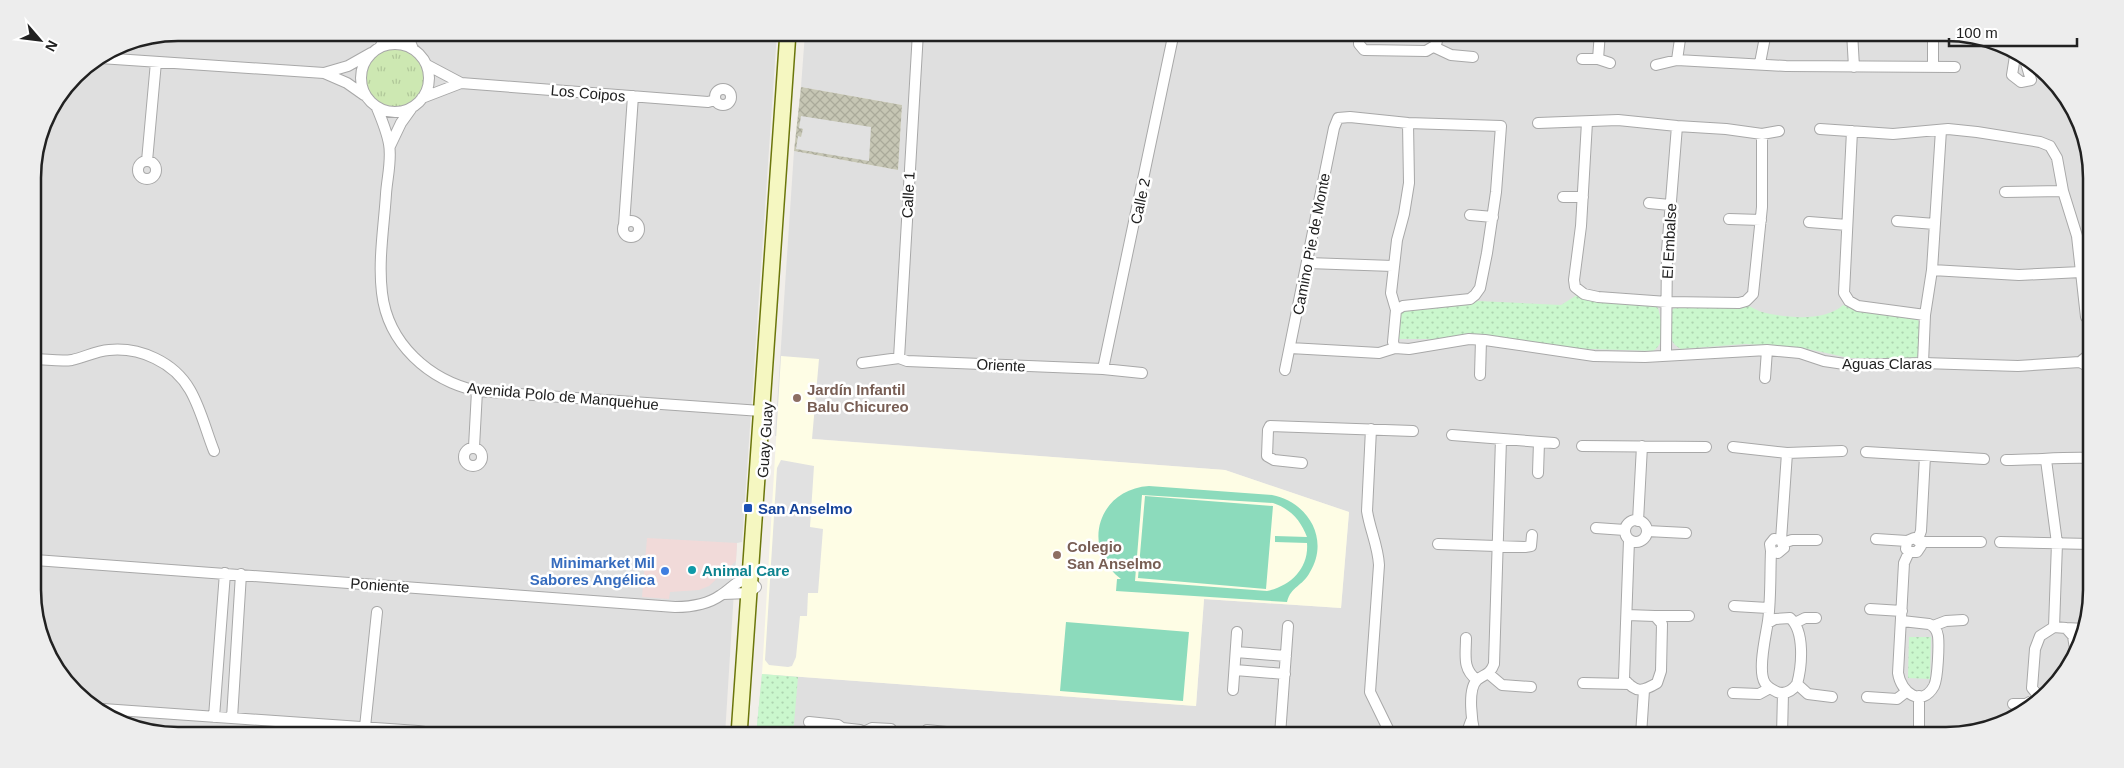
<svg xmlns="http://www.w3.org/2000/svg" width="2124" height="768" font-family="Arial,sans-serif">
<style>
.residential{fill:#dfdfdf}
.commercial{fill:#f1dad9}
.education{fill:#fefde5}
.construction{fill:url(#construction-cross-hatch)}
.grass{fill:url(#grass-tufts)}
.park{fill:url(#park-dots)}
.pitch{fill:#8cdbbc;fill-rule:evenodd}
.parking{fill:#e1e1e1}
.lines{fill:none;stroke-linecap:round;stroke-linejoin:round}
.street-casing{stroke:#a8a8a8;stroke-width:12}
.secondary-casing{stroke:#6b760b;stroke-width:18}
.street{stroke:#fff;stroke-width:10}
.secondary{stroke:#f5f7c1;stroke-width:15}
.education-dot{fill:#8d6e63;stroke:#fff;stroke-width:2}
.transit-dot{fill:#1a4fb4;stroke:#fff;stroke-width:2}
.culture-dot{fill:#0f9aa8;stroke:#fff;stroke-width:2}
.shop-dot{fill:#3f7fe0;stroke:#fff;stroke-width:2}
.labels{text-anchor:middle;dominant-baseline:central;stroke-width:5;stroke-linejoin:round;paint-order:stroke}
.street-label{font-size:15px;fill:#212121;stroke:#fff}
.education-label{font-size:15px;font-weight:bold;fill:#785e54;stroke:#fff;text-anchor:start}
.transit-label{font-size:15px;font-weight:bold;fill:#164399;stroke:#fff;text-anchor:start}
.shop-label{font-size:15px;font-weight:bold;fill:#366cbe;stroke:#fff;text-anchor:end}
.culture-label{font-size:15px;font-weight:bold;fill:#0d838f;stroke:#fff;text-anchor:start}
.rim{fill:none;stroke:#212121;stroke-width:2.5}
</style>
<defs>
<pattern id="construction-cross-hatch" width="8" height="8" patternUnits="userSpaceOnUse" patternTransform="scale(1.25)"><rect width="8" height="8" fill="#c6c6b4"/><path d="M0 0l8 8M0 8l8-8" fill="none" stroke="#aaaa9a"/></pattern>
<pattern id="grass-tufts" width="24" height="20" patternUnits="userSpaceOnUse" patternTransform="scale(1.25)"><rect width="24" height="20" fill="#cde8b2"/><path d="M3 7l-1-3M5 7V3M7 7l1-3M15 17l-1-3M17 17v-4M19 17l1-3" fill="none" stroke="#b0c799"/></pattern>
<pattern id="park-dots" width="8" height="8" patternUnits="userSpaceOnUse" patternTransform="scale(1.25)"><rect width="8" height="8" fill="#caf7cd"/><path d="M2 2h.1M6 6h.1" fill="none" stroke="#add3b0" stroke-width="1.8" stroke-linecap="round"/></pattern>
</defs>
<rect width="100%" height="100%" fill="#f1eee9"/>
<path class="residential" d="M 1946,32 L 1992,40 L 2055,82 L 2090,159 L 2091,590 L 2084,636 L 2035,705 L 2001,725 L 1955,735 L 756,735 L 762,674 L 1196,706 L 1204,599 L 1341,608 L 1349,512 L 1225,470 L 775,436 L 794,151 L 898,170 L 902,105 L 801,87 L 805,33 Z
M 178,33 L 777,33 L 746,485 L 742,542 L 737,543 L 725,735 L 178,735 L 132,728 L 69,686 L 35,618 L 33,169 L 48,114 L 82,69 L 123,43 Z"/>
<path class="commercial" d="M 647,538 L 737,543 L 736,561 L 709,586 L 699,590 L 670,592 L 669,599 L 642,597 Z"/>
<path class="education" d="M 781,356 L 819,359 L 812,439 L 1225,470 L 1349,512 L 1341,608 L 1204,599 L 1196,706 L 762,674 Z"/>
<path class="construction" d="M 801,87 L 902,105 L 898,170 L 794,151 Z"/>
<path class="grass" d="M366 78a29 29 0 1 1 58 0a29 29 0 1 1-58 0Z"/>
<path class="park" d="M 1577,295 L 1652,303 L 1658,308 C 1662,323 1667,342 1653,351 L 1561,348 L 1468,336 L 1435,339 L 1396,339 L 1399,308 L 1479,301 L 1561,305 Z
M 1679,304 C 1698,304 1727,301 1745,305 C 1751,306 1756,310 1762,312 C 1785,318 1825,322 1843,305 L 1860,312 L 1915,318 L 1920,322 L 1920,351 L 1917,357 L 1910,359 L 1849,358 L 1799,347 L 1745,344 L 1681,349 C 1666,342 1670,327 1670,312 Z
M 1909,637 L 1931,637 L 1930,679 L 1908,678 Z
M 762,674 L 798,677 L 793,735 L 756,735 Z"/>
<path class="pitch" d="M 1149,486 L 1272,495 C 1308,502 1330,539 1310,572 C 1302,587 1291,586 1287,602 L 1116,591 L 1117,579 L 1121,579 C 1080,548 1098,489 1149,486 ZM 1142,495 L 1273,503 C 1291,509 1301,521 1307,537 L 1275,536 L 1275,542 L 1307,543 C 1309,568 1291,586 1267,591 L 1135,581 Z
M 1145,496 L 1273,506 L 1266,589 L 1138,578 Z
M 1066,622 L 1189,632 L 1183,701 L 1060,691 Z"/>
<path class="parking" d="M 801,116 L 871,127 L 869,161 L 796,149 L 798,136 L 801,137 L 803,129 L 799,128 Z
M 781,460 L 814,466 L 810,527 L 823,529 L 818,593 L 808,593 L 807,616 L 800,616 L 796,657 L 792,666 L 788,667 L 769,665 L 765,660 L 777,468 Z"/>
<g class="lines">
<defs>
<path id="street" d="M 406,32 L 413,49
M 1359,32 L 1359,44 L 1364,50 L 1426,51 L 1436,45 L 1439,32
M 1852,32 L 1854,67
M 1933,32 L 1933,67
M361 78a34 34 0 1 1 68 0a34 34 0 1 1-68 0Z
M 380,47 L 389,32
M 1434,47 L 1451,55 L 1473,57
M 2015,56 L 2012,75 L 2021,82 L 2031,80 L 2026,63
M 100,58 L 324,73 L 348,66 L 371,53
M 1582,59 L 1598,59 L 1610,63
M 1598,59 L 1600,32
M 1677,60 L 1681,32
M 1760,63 L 1766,32
M 427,65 L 461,83 L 708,102 L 715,100
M 1656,65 L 1677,60 L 1786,66 L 1955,67
M 324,73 L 347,83 L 364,95
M715 97a8 8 0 1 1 16 0a8 8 0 1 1-16 0Z
M 422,98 L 461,83
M 377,108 C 382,120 387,132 389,144 C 392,160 387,178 386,194 C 384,226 378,261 382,293 C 388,344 429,380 477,391 L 761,411
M 1587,122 L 1581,226 L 1574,280 L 1575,287 L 1584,294 L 1598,297 L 1667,302 L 1739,303 L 1746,301 L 1753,294 L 1762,207 L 1762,134
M 1538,123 L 1618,120 L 1677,126 L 1726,129 L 1762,134 L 1779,131
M 1820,129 L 1893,134 L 1948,129 L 1977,132 L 2040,142 L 2050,146 L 2057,158 L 2063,191 L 2077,236 L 2086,317
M 1852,131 L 1844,293 L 1849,301 L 1858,306 L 1925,315
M 390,146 L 401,123 L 411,109
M 147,161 L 156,62
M138 170a9 9 0 1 1 18 0a9 9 0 1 1-18 0Z
M 2005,192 L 2063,191
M 1563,197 L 1583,197
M 1649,203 L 1670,205
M 1470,215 L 1493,217
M 1729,219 L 1761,220
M623 229a8 8 0 1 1 16 0a8 8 0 1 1-16 0Z
M 1897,221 L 1935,224
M 1809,222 L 1847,225
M 624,225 L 633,96
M 1308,263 L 1393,266
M 1932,270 L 2019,275 L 2081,272
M 1290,348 L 1379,353 L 1395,348 L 1409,349 L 1469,339 L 1485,340 L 1594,356 L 1645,357 L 1767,350 L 1800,353 L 1824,361 L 1851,365 L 1923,363 L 2018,366 L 2080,362 L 2091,368
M 1395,348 L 1393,342 L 1396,310 L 1391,293 L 1397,240 L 1404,214 L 1409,183 L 1408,123
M 1666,355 L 1667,251 L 1677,126
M 899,358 L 918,32
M 34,359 C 46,359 60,362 72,360 C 85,357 96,351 109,350 C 140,347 174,362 190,390 C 201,409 206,431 214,451
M 2080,362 L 2091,353
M 862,363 L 899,358 L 907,361 L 1103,369 L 1142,373
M 1923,363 L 1925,315 L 1932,270 L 1941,130
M 1103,369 L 1174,32
M 1285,370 L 1334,128 L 1338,118 L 1350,117 L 1408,123 L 1501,126 L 1496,192 L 1487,253 L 1480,288 L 1475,295 L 1470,299 L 1403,306 L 1396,310
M 1480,375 L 1481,340
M 1765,378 L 1767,350
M 1371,429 L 1367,511 C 1370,530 1378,546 1379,565 L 1370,692 L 1391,735
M 1452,435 L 1554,443
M 1582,446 L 1706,447
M 474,447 L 477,391
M 1733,447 L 1787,453 L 1842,451
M464 457a9 9 0 1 1 18 0a9 9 0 1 1-18 0Z
M 1866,452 L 1984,459
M 2006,460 C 2035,460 2062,457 2091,458
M 2046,460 L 2057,543 L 2054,627
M 1302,463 L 1274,460 L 1267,456 L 1268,430 L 1270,426 L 1413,431
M 1538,473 L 1539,442
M1625 531a11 11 0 1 1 22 0a11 11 0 1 1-22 0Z
M 1638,521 L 1642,446
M 1596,528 L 1625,530
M 1647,531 L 1686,533
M 1876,539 L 1907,541
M 1918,539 L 1921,531 L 1925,456
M 1920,542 L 1921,546 L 1917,552 L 1909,552 L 1906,549 L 1907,541 L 1914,538 L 1920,542 L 1981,542
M 2000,542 L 2091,544
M 1783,543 L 1792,540 L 1817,540
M 1438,544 L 1525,547 L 1531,546 L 1532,535
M 1771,551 L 1778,553 L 1784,548 L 1781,540 L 1787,453
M 35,560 L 675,607 C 691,607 707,605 721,595 C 732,588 736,580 749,580 L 756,587 L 749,593 L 723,594
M 1734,606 L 1768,608
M 1870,609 L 1902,611
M 1627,615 L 1655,616 L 1662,624 L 1661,671 L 1657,683 C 1642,692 1636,693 1624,679 L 1629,540
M 1655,616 L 1689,616
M 1902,621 L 1929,624 C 1934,626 1937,630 1938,636 C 1939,644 1938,678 1934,686 C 1922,708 1901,693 1898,673 L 1904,563 L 1909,552
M 1768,623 L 1775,619 L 1790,618 C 1805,631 1802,666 1797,684 C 1792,691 1786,695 1777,692 C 1773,690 1767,687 1765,683 C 1757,671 1766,635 1768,621 C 1771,599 1770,574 1771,551 L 1770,544 L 1774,539 L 1781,540
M 1795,623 L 1805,618 L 1816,618
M 1933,626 L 1946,621 L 1963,620
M 2066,628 L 2085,629
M 1466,638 C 1466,655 1462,669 1477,680
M 1236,652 L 1286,656
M 1235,670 L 1285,674
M 1489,674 L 1502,685 L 1531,687
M 1583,683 L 1629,684
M 1797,684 L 1808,694 L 1832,697
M 1233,690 L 1237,632
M 1733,693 L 1759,694 L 1770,688
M 1867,697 L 1897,699 L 1906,692
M 2040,698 L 2032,688 L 2035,649 L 2040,636 L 2054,627 L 2066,628 L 2073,636 L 2075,649
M 2013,704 L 2026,704 L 2039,697
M 103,709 L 418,731 L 445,735
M 214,717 L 225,573
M 232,718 L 241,574
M 809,722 L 838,725 L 842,728
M 365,727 L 377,612
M 927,730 L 956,733 L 959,735
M 864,732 L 872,728 L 891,729
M 842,735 L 842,728 L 860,730 L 865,735
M 988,735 L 994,733 L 1020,735
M 1280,735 L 1288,626
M 1466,735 L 1471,721
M 1475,735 C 1472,723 1467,689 1477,680 C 1484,674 1490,675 1494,664 L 1501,439
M 1641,735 L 1644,690
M 1782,735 L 1783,693
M 1919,735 L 1919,696"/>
<path id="secondary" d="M 739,735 L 788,32"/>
</defs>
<use href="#street" class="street-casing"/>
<use href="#secondary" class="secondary-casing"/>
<use href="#street" class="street"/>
<use href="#secondary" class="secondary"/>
</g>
<g class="education-dot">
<circle cx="797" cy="398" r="5"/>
<circle cx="1057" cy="555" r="5"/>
</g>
<rect class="transit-dot" x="743" y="503" width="10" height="10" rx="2.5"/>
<circle class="culture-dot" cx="692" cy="570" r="5"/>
<circle class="shop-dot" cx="665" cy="571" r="5"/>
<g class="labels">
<g class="street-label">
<text transform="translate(588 93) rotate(5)">Los Coipos</text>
<text transform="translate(908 195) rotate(-87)">Calle 1</text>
<text transform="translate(1140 201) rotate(-78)">Calle 2</text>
<text transform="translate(1669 241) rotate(-87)">El Embalse</text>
<text transform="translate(1311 244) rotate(-79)">Camino Pie de Monte</text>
<text x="1887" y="363">Aguas Claras</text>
<text transform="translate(1001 365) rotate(3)">Oriente</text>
<text transform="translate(563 396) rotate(5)">Avenida Polo de Manquehue</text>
<text transform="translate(765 440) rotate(-86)">Guay Guay</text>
<text transform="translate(380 585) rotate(4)">Poniente</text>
</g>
<g class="education-label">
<text x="807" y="389">Jardín Infantil<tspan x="807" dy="17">Balu Chicureo</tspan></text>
<text x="1067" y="546">Colegio<tspan x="1067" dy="17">San Anselmo</tspan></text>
</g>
<g class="transit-label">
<text x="758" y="508">San Anselmo</text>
</g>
<g class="shop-label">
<text x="655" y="562">Minimarket Mil<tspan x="655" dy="17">Sabores Angélica</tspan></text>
</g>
<g class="culture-label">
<text x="702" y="570">Animal Care</text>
</g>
</g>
<path d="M0 0H2124V768H0ZM178 41H1946A137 137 0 0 1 2083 178V590A137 137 0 0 1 1946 727H178A137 137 0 0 1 41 590V178A137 137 0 0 1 178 41Z" fill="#ededed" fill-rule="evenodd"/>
<path class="rim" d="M178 41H1946A137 137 0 0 1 2083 178V590A137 137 0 0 1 1946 727H178A137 137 0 0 1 41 590V178A137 137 0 0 1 178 41Z"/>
<g transform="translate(40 40) rotate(118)" stroke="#ffffff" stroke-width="4" paint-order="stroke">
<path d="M0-4L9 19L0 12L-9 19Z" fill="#212121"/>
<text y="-8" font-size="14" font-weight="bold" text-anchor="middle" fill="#212121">N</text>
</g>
<path d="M1949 38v8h128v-8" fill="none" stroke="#212121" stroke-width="2.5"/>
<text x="1956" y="38" font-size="15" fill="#212121" stroke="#ffffff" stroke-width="4" paint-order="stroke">100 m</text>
</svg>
